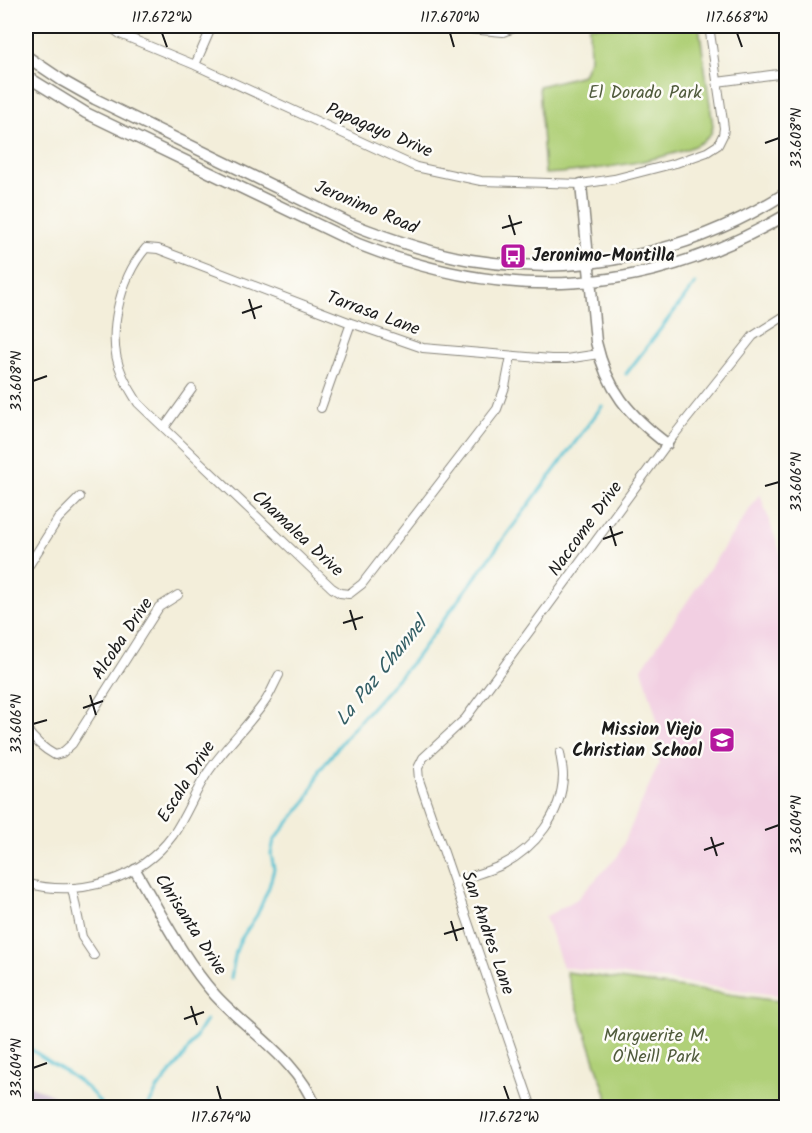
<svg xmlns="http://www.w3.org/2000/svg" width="812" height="1133" font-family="Kalam,sans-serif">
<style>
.built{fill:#f2cfe2}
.industrial{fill:#cfbdd0}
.green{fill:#b0d078;stroke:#66764a;stroke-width:1.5}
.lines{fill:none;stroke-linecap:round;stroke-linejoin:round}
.stream{stroke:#56c1d2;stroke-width:3}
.street-casing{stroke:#88857b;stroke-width:10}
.secondary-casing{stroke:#88857b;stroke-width:13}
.street{stroke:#fff;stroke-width:8}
.secondary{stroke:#fff;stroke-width:10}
.ticks{fill:none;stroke:#1c1c1c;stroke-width:2}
.labels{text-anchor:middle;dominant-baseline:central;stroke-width:5;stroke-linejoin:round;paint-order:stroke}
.park-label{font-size:18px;fill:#505b3c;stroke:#fdfcf7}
.street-label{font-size:18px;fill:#1c1c1c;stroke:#fdfcf7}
.poi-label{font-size:18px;font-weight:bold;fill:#1c1c1c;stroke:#fdfcf7;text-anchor:start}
.water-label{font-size:20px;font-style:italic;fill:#335e65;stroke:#fdfcf7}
.neatline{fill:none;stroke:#1c1c1c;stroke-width:2}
.ticks-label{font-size:15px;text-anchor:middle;fill:#1c1c1c}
</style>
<rect width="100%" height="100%" fill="#fdfcf7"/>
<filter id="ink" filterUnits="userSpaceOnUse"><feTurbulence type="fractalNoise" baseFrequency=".0167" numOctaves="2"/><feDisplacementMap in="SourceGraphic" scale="12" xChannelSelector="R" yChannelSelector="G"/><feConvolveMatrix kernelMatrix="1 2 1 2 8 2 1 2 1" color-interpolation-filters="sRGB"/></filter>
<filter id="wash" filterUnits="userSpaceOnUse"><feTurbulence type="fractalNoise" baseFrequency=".008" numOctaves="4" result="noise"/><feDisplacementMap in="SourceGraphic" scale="24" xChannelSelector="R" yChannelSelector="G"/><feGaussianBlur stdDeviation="1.35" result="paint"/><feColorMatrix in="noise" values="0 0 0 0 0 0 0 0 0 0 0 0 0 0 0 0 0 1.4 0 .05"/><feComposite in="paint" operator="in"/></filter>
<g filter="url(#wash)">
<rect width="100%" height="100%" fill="#f3eeda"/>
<path class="built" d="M 760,494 L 786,569 L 786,958 L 782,996 L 563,967 L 545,917 L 577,899 L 618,856 L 659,763 L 656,716 L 642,668 Z"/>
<path class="industrial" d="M 26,1080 L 29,1085 L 59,1098 L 61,1107 L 26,1107 Z"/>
<path class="green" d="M 589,26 L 699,26 L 713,126 C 712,129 712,132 710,135 C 692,159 575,173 545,174 L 539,86 L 583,75 L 590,58 Z
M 566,972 L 786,1002 L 786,1067 L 780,1107 L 610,1107 Z"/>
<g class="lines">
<path class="stream" d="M 626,374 L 695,284
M 231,978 L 236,951 L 241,939 L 257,915 L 269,887 L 274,869 L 271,854 L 274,840 L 307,800 L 320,770 L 348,734 L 414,660 L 602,406
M 26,1046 C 48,1062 91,1083 103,1108
M 147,1108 L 158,1088 L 182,1059 L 206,1020"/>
</g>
</g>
<g filter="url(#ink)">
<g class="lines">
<defs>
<path id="street" d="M 109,26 L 120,34 L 195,65 L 416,167 L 481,181 L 581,184 L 614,179 L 676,163 L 707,152 L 718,145 L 723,135 L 724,128 L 709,26
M 437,26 L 503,32 L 520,26
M 195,65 L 212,26
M 717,82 L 786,73
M 511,356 L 505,387 L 497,409 L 362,584 L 349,594 L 340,593 L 332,588 L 138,403 C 132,393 126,384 122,374 C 105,337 120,278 146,248 L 158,249 L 351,323 L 423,348 L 551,359 L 566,359 L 599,354
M 321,408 L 351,323
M 164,428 L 192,389
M 26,570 L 58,519 L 80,497
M 26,729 C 34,740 42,748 55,755 L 62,753 L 72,744 L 159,607 L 178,595
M 454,882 C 470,876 487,872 502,865 C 535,848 562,814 563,776 C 563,768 561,760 560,753
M 26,883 C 79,898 140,880 173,835 C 186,816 194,794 206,775 C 223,749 246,728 264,703 C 270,695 274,684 279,675
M 72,888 L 82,937 L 94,955
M 532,1108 L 419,780 L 418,768 L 423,758 L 465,719 L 667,444 L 753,336 L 786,315"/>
<path id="secondary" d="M 26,56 L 63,81 L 95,99 L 349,223 C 389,239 429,253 471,260 C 582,278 693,252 786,193
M 26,76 L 86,113 L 358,244 C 509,304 646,296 786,215
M 581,184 L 596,342 C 607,390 629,415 667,444
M 135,870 C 160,912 183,959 215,995 C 249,1032 297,1059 316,1108"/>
</defs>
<use href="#street" class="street-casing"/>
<use href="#secondary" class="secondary-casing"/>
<use href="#street" class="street"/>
<use href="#secondary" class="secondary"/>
</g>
</g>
<path class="ticks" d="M 162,33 L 167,47M 450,33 L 454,47M 737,33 L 742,47M 765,143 L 779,138M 509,215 L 515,235M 502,228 L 522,222M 249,299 L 255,319M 242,313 L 262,306M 33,381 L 47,376M 765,486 L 779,482M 610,526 L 616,546M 603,539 L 623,532M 350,610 L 356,630M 343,623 L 363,617M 90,695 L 96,715M 83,708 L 103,701M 33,724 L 47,720M 765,830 L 779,825M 711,837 L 717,856M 704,850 L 724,843M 451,921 L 457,941M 444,934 L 464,928M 191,1006 L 197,1025M 184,1019 L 204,1012M 33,1068 L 47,1063M 217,1086 L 221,1100M 504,1086 L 509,1100"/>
<defs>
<symbol id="bus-square" viewBox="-11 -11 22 22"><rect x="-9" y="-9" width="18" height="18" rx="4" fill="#b5179e" stroke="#fdfcf7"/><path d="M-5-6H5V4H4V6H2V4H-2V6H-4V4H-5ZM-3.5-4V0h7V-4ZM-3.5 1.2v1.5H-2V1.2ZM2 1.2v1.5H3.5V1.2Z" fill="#fff"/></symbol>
<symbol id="school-square" viewBox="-11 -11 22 22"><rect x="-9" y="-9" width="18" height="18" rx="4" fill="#b5179e" stroke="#fdfcf7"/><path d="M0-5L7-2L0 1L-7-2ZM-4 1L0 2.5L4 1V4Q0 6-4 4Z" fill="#fff"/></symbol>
</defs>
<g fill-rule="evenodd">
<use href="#bus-square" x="498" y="241" width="30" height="30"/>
<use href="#school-square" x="707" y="725" width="30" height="30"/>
</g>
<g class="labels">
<g class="park-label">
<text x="645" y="93">El Dorado Park</text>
<text x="656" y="1036">Marguerite M.<tspan x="656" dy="21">O'Neill Park</tspan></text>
</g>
<g class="street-label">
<text transform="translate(379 131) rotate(23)">Papagayo Drive</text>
<text transform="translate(366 208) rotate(23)">Jeronimo Road</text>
<text transform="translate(373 314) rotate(20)">Tarrasa Lane</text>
<text transform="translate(586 529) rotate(-54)">Naccome Drive</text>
<text transform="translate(297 534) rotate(43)">Chamalea Drive</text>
<text transform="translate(123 639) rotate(-56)">Alcoba Drive</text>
<text transform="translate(187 782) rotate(-58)">Escala Drive</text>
<text transform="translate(190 925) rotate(57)">Chrisanta Drive</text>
<text transform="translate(487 933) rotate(71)">San Andres Lane</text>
</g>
<g class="poi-label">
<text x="532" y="256">Jeronimo-Montilla</text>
<text x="702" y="730" text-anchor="end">Mission Viejo<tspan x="702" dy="21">Christian School</tspan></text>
</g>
<g class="water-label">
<text transform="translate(382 672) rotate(-51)">La Paz Channel</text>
</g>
</g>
<rect width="812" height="1133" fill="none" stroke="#fdfcf7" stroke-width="66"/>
<rect x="33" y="33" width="746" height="1067" class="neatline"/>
<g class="ticks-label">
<text x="162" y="22">117.672°W</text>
<text x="450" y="22">117.670°W</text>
<text x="737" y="22">117.668°W</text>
<text transform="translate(796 138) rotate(-90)" y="5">33.608°N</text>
<text transform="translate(16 381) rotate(-90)" y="5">33.608°N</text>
<text transform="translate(796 482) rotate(-90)" y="5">33.606°N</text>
<text transform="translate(16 724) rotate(-90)" y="5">33.606°N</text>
<text transform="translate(796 825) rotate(-90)" y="5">33.604°N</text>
<text transform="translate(16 1068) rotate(-90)" y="5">33.604°N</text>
<text x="221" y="1122">117.674°W</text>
<text x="509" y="1122">117.672°W</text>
</g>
</svg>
